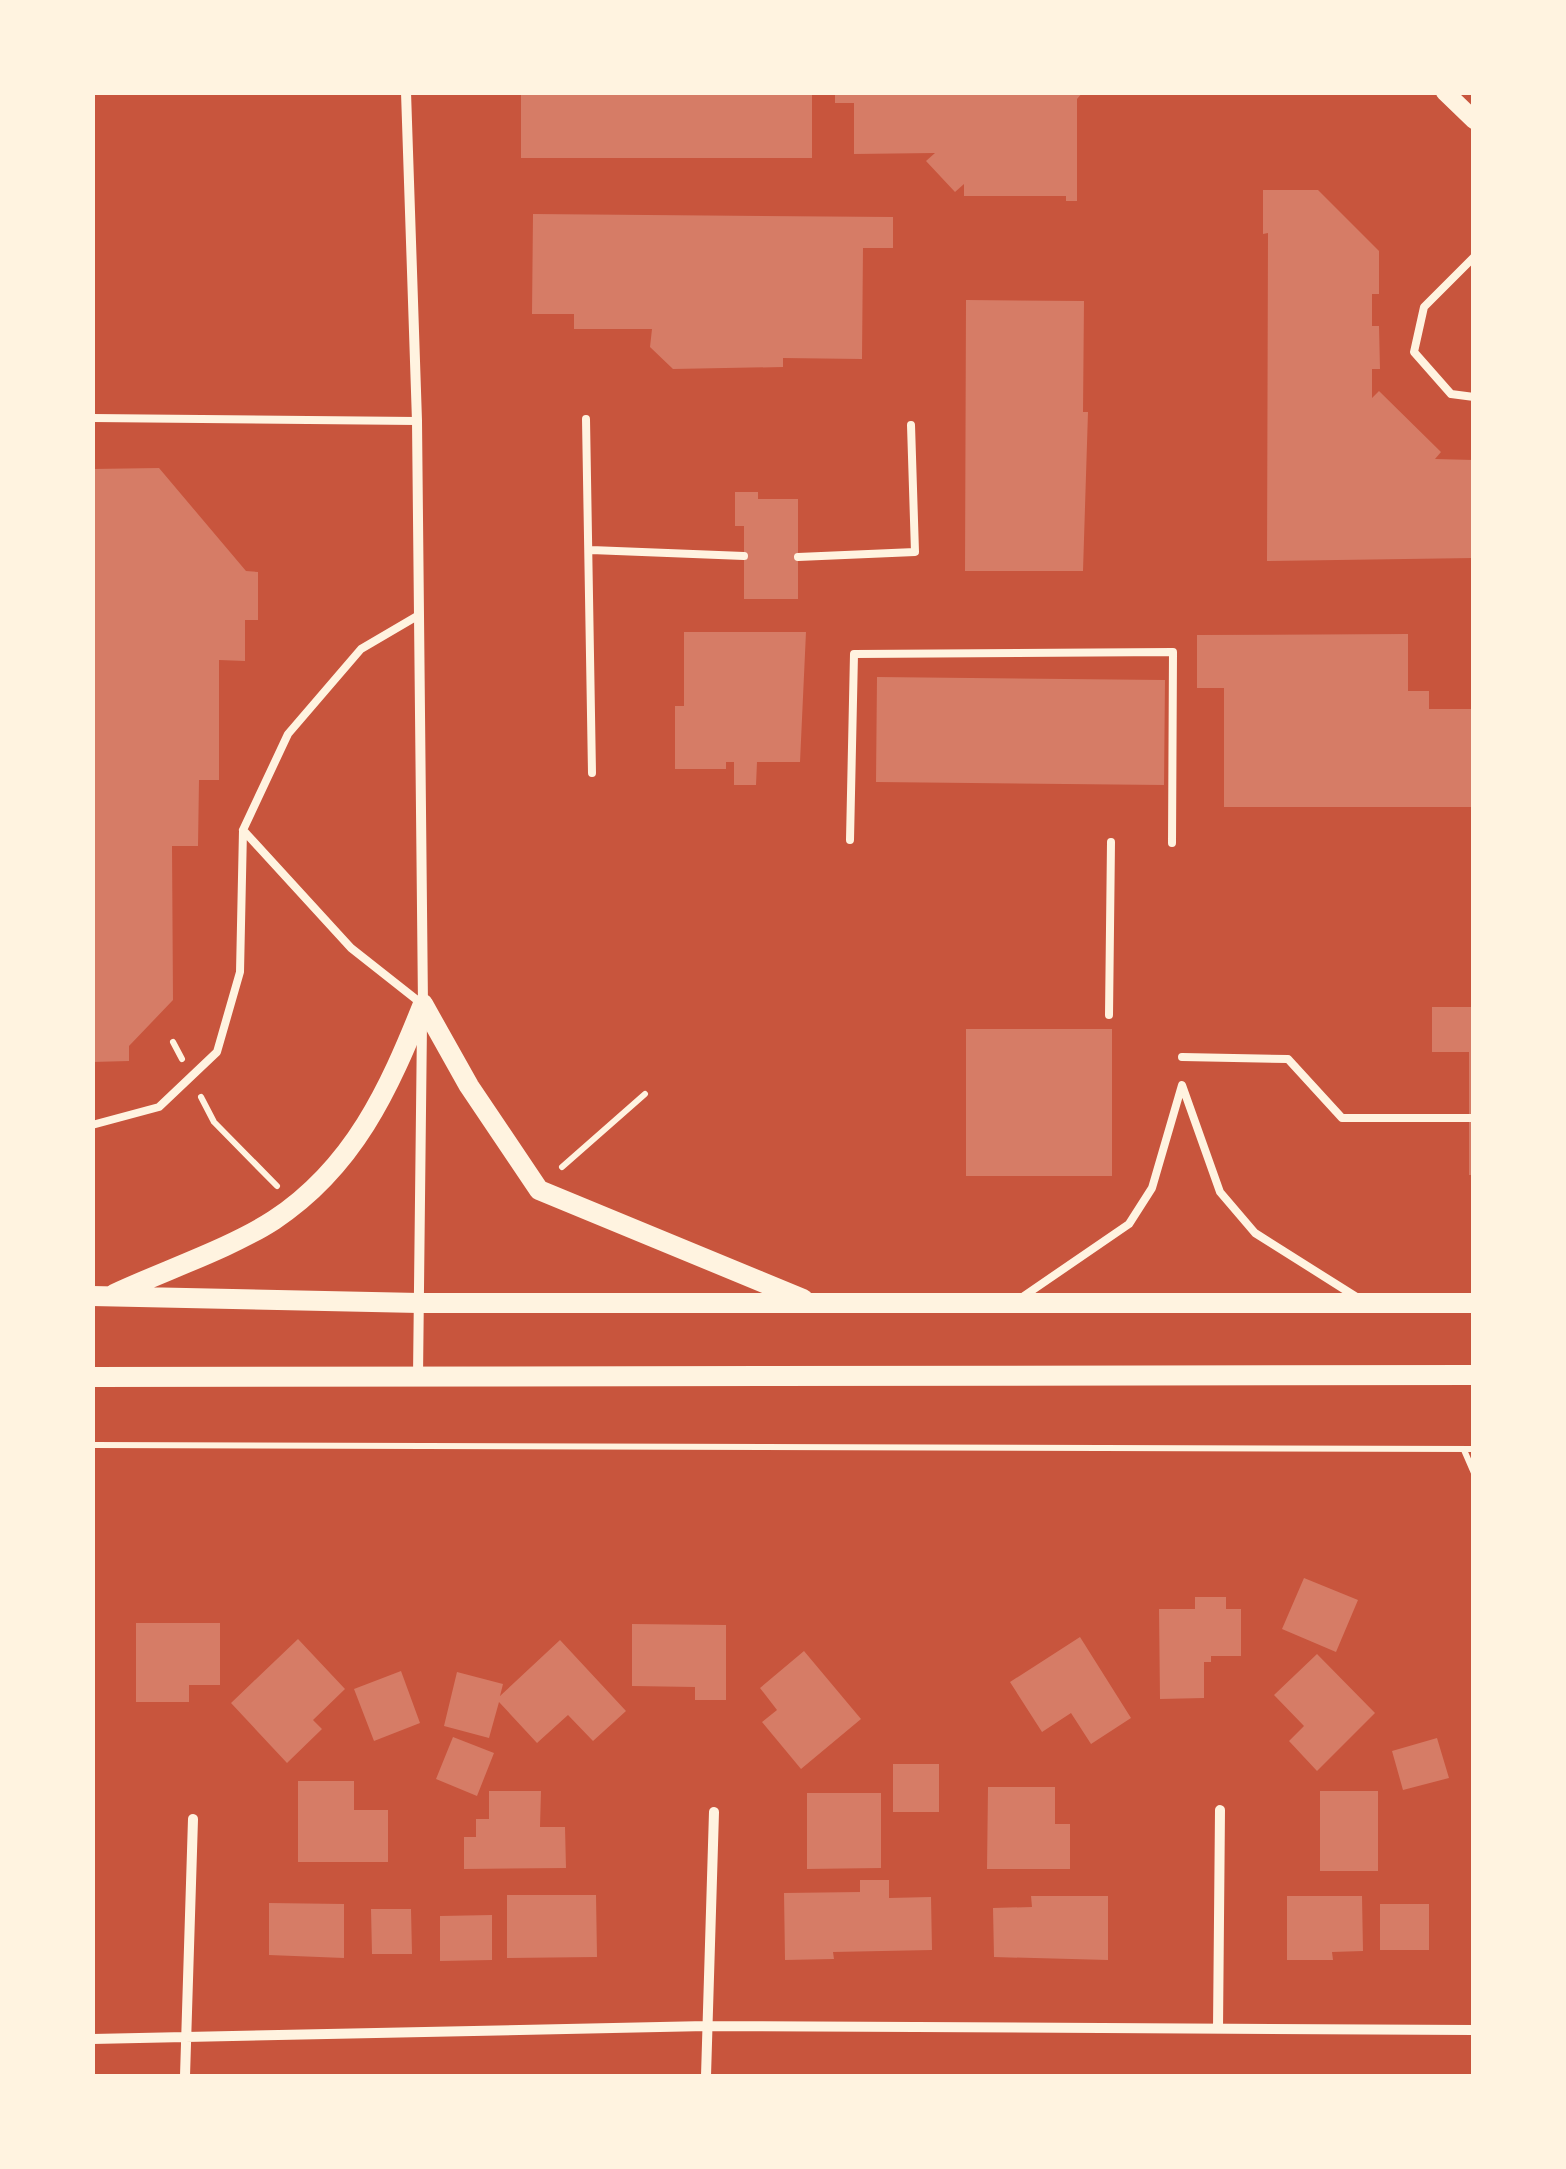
<svg xmlns="http://www.w3.org/2000/svg" width="1566" height="2169" font-family="Georgia,serif">
<style>
.building{fill:#d67c66}
.lines{fill:none;stroke-linecap:round;stroke-linejoin:round}
.path{stroke:#fff3e0;stroke-width:6}
.service{stroke:#fff3e0;stroke-width:8}
.minor{stroke:#fff3e0;stroke-width:10}
.tertiary{stroke:#fff3e0;stroke-width:18}
.secondary{stroke:#fff3e0;stroke-width:20}
</style>
<rect width="100%" height="100%" fill="#c8553d"/>
<path class="building" d="M 521,92 L 812,92 L 812,158 L 521,158 Z
M 835,92 L 1083,92 L 1077,99 L 1077,201 L 1066,201 L 1066,196 L 964,196 L 964,184 L 955,192 L 926,161 L 935,153 L 854,154 L 854,103 L 835,103 Z
M 1263,190 L 1318,190 L 1379,251 L 1379,294 L 1372,294 L 1372,326 L 1379,326 L 1380,369 L 1372,369 L 1372,398 L 1379,391 L 1441,452 L 1435,459 L 1474,460 L 1474,558 L 1267,561 L 1268,233 L 1263,234 Z
M 533,214 L 893,217 L 893,248 L 863,248 L 862,359 L 783,358 L 783,367 L 673,369 L 650,347 L 652,329 L 574,329 L 574,314 L 532,314 Z
M 966,300 L 1084,301 L 1083,412 L 1088,412 L 1083,571 L 965,571 Z
M 159,468 L 246,571 L 258,572 L 258,620 L 245,620 L 245,661 L 219,660 L 219,780 L 199,780 L 198,846 L 172,846 L 173,1000 L 129,1046 L 129,1061 L 92,1062 L 92,469 Z
M 735,492 L 758,492 L 758,499 L 798,499 L 798,599 L 744,599 L 744,526 L 735,526 Z
M 684,632 L 806,632 L 800,762 L 757,762 L 756,785 L 734,785 L 734,762 L 726,762 L 726,769 L 675,769 L 675,706 L 684,706 Z
M 1408,634 L 1408,691 L 1429,691 L 1429,709 L 1474,709 L 1474,807 L 1224,807 L 1224,688 L 1197,688 L 1197,635 Z
M 877,677 L 1165,680 L 1164,785 L 876,782 Z
M 1432,1007 L 1474,1007 L 1474,1175 L 1469,1175 L 1469,1052 L 1432,1052 Z
M 966,1029 L 1112,1029 L 1112,1176 L 966,1176 Z
M 1304,1578 L 1358,1600 L 1336,1652 L 1282,1629 Z
M 1195,1597 L 1226,1597 L 1226,1609 L 1241,1609 L 1241,1656 L 1211,1656 L 1211,1662 L 1204,1662 L 1204,1698 L 1160,1699 L 1159,1609 L 1195,1609 Z
M 136,1623 L 220,1623 L 220,1685 L 189,1685 L 189,1702 L 136,1702 Z
M 632,1624 L 726,1625 L 726,1700 L 695,1700 L 695,1687 L 632,1686 Z
M 1080,1637 L 1131,1718 L 1091,1744 L 1071,1713 L 1042,1732 L 1010,1682 Z
M 298,1639 L 345,1689 L 313,1720 L 322,1729 L 287,1763 L 231,1703 Z
M 560,1640 L 626,1711 L 593,1741 L 568,1715 L 537,1743 L 499,1702 L 489,1738 L 444,1726 L 457,1672 L 503,1684 L 500,1696 Z
M 804,1651 L 861,1719 L 801,1769 L 762,1722 L 777,1710 L 760,1688 Z
M 1317,1654 L 1375,1713 L 1317,1771 L 1289,1741 L 1304,1726 L 1274,1695 Z
M 401,1671 L 420,1723 L 374,1741 L 354,1689 Z
M 453,1737 L 494,1753 L 477,1796 L 436,1779 Z
M 1437,1738 L 1449,1778 L 1403,1790 L 1392,1751 Z
M 893,1764 L 939,1764 L 939,1812 L 893,1812 Z
M 298,1781 L 354,1781 L 354,1810 L 388,1810 L 388,1862 L 298,1862 Z
M 988,1787 L 1055,1787 L 1055,1824 L 1070,1824 L 1070,1869 L 987,1869 Z
M 489,1791 L 541,1791 L 540,1827 L 565,1827 L 566,1868 L 464,1869 L 464,1837 L 476,1837 L 476,1819 L 489,1819 Z
M 1320,1791 L 1378,1791 L 1378,1871 L 1320,1871 Z
M 807,1793 L 881,1793 L 881,1868 L 807,1869 Z
M 860,1880 L 889,1880 L 889,1898 L 931,1897 L 932,1950 L 833,1952 L 834,1959 L 785,1960 L 784,1893 L 860,1892 Z
M 507,1895 L 596,1895 L 597,1957 L 507,1958 Z
M 1031,1896 L 1108,1896 L 1108,1960 L 994,1957 L 993,1908 L 1032,1907 Z
M 1287,1896 L 1362,1896 L 1363,1951 L 1332,1952 L 1333,1960 L 1287,1960 Z
M 269,1903 L 344,1904 L 344,1958 L 269,1955 Z
M 1380,1904 L 1429,1904 L 1429,1950 L 1380,1950 Z
M 371,1909 L 411,1909 L 412,1954 L 372,1954 Z
M 492,1915 L 492,1960 L 440,1961 L 440,1916 Z"/>
<g class="lines">
<path class="path" d="M 173,1042 L 182,1059
M 201,1097 L 214,1122 L 277,1186
M 562,1167 L 645,1094
M 92,1445 L 1474,1449
M 1464,1450 L 1474,1473"/>
<path class="service" d="M 1474,257 L 1424,307 L 1414,352 L 1451,394 L 1474,397
M 92,418 L 417,421
M 586,419 L 592,773
M 591,550 L 744,556
M 798,557 L 915,552 L 911,425
M 243,830 L 351,948 L 422,1004
M 850,840 L 854,654 L 1173,652 L 1172,843
M 1109,1015 L 1111,842
M 1182,1057 L 1288,1059 L 1342,1118 L 1474,1118
M 92,1125 L 159,1107 L 217,1052 L 240,972 L 243,830 L 288,734 L 361,649 L 419,615
M 1021,1298 L 1129,1224 L 1152,1188 L 1182,1085 L 1220,1192 L 1255,1233 L 1358,1298"/>
<path class="minor" d="M 406,92 L 417,421 L 423,1006
M 418,1376 L 422,1023
M 1218,2028 L 1220,1810
M 92,2039 L 707,2026 L 1474,2030
M 185,2076 L 193,1819
M 706,2076 L 714,1812"/>
<path class="tertiary" d="M 1445,92 L 1474,120"/>
<path class="secondary" d="M 423,1004 L 469,1086 L 539,1190 L 803,1299
M 114,1294 C 163,1271 231,1248 274,1220 C 354,1167 389,1089 423,1004
M 92,1296 L 419,1303 L 1474,1303
M 92,1377 L 1474,1375"/>
</g>
<rect width="1566" height="2169" fill="none" stroke="#fff3e0" stroke-width="190"/>
</svg>
